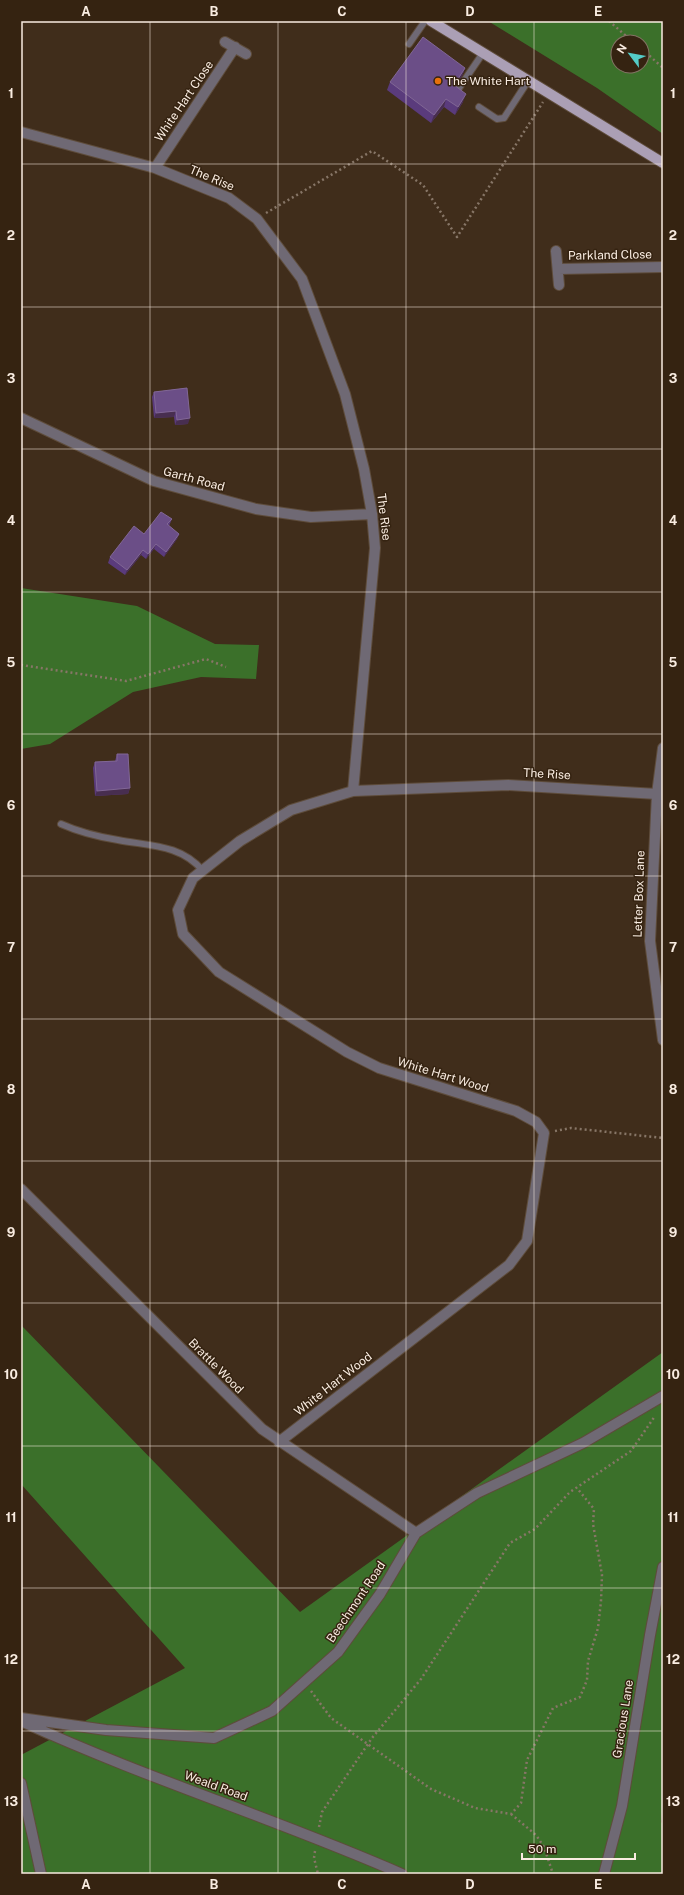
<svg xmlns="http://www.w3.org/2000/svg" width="684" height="1895" font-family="'Public Sans',sans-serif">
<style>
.forest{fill:#3b702a;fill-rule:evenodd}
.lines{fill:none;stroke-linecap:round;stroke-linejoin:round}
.service-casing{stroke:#5e4c3b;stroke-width:8}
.minor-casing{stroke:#5e4c3b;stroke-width:12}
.tertiary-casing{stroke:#5e4c3b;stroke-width:12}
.primary-casing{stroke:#5e4c3b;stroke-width:12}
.path{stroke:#877667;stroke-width:2.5;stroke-dasharray:2 3;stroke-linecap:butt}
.service{stroke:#6f6974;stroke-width:6}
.minor{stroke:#6f6974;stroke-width:10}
.tertiary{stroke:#6f6974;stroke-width:10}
.primary{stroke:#ab9fb5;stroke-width:10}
.wall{fill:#5a3b7c}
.shaded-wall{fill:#482e50}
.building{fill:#6b4e87;stroke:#816795}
.grid{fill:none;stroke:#f9ece1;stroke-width:1;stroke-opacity:0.55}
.food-dot{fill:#e8710a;stroke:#352311;stroke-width:1.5}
.labels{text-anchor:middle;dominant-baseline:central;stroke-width:3;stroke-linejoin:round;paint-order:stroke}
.poi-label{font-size:12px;fill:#f9ece1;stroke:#352311;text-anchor:start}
.street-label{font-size:12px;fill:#f9ece1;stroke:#352311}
.neatline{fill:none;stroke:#f9ece1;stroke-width:1.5}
.grid-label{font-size:13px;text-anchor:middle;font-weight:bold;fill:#f9ece1}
</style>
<rect width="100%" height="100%" fill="#402d1b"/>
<path class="forest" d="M 488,21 L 663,21 L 663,134 L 597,88 ZM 618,42 L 642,42 L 642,66 L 618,66 Z
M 21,588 L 137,606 L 215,644 L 259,645 L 256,679 L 201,677 L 133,692 L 50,744 L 21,749 Z
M 21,1325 L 300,1612 L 663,1352 L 663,1801 L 661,1822 L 663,1825 L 663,1874 L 21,1874 L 21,1755 L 185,1668 L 21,1484 Z"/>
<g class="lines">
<defs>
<path id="service" d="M 409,44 L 425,21
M 457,91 L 483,53
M 479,107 L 497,119 L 504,118 L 528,81
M 61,824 C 79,832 99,837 118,840 C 148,846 181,844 203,871"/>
<path id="minor" d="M 225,42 L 246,54
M 21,132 L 155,168 L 229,198 L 257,219 L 302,279 L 345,394 L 364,469 L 372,514 L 375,548 L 353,791
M 155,168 L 235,47
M 556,251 L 559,285
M 558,269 L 663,267
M 21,418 L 154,481 L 256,509 L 311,517 L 372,514
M 663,748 L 657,794 L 650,941 L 663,1040
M 21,1189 L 262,1429 L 416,1533
M 279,1442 L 509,1265 L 527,1241 L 544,1133 L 536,1122 L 516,1111 L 379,1068 L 347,1052 L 219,972 L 183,934 L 178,910 L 193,878 L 240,841 L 291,810 L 353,791 L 508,785 L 657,794
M 21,1718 L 106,1730 L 214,1738 L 272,1711 L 338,1652 L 380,1594 L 416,1533 L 477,1493 L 583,1443 L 663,1396
M 23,1722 C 147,1779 277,1819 402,1874
M 21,1783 L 41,1874"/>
<path id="tertiary" d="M 604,1874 L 622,1806 L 650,1635 L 663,1567"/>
<path id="primary" d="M 431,21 L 663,163"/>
</defs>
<use href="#service" class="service-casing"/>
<use href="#minor" class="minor-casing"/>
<use href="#tertiary" class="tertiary-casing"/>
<use href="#primary" class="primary-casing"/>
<path class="path" d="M 609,21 L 633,42
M 642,49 L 663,68
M 266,213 L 372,151 L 423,185 L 457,237 L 543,102
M 21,665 L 126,681 L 206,659 L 226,667
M 555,1131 L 571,1128 L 663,1138
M 311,1691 L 331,1718 L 431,1789 L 475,1808 L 511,1814 L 521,1803 L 527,1760 L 553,1708 L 580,1697 L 587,1680 L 588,1661 L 598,1628 L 601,1601 L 602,1575 L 593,1524 L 594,1509 L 577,1488
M 511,1814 L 536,1835 L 544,1847 L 553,1874
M 319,1827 L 322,1812 L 372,1738 L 421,1679 L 510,1543 L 535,1529 L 570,1492 L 631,1451 L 655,1416
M 315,1851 L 314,1858 L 318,1874"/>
<use href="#service" class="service"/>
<use href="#minor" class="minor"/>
<use href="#tertiary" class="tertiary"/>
<use href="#primary" class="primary"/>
</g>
<path class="wall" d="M 465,68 L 462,76 L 455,86 L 463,102 L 455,115 L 444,107 L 431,123 L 387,90 L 390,82 Z
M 187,388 L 188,424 L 175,425 L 174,417 L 154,418 L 152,397 L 154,392 Z
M 172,519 L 169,526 L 179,534 L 177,539 L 164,557 L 154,549 L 146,559 L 141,555 L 125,575 L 108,563 L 110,557 L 144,534 Z
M 117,754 L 130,788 L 128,794 L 95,796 L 93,768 L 95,762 L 115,761 Z"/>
<path class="shaded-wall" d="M 465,68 L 462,76 L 451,93 L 454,85 Z
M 466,94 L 463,102 L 455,115 L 458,107 Z
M 446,99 L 444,107 L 431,123 L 434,115 Z
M 176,411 L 174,417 L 154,418 L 156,413 Z
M 190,418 L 188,424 L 175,425 L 177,420 Z
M 179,534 L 177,539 L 164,557 L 166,552 Z
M 156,544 L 154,549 L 146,559 L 148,554 Z
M 143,550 L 141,555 L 125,575 L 127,570 Z
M 130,788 L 128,794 L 95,796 L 97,791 Z"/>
<path class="building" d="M 423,37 L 465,68 L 454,85 L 466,94 L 458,107 L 446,99 L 434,115 L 390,82 Z
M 187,388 L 190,418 L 177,420 L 176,411 L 156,413 L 154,392 Z
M 161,512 L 172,519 L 167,524 L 179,534 L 166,552 L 156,544 L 148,554 L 143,550 L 127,570 L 110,557 L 134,526 L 144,534 Z
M 117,754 L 128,754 L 130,788 L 97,791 L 95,762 L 117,761 Z"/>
<path class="grid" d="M 150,21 L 150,1874M 278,21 L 278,1874M 406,21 L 406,1874M 534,21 L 534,1874M 21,164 L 663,164M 21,307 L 663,307M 21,449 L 663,449M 21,592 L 663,592M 21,734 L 663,734M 21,876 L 663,876M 21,1019 L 663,1019M 21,1161 L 663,1161M 21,1303 L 663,1303M 21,1446 L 663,1446M 21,1588 L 663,1588M 21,1731 L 663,1731"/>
<circle class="food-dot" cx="438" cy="81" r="4"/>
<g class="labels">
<g class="poi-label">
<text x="446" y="81">The White Hart</text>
</g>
<g class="street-label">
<text transform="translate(184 101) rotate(-56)">White Hart Close</text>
<text transform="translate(212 178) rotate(23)">The Rise</text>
<text transform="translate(610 255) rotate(-1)">Parkland Close</text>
<text transform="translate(194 479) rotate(15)">Garth Road</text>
<text transform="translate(384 517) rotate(83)">The Rise</text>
<text transform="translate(547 774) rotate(3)">The Rise</text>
<text transform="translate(639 894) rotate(-88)">Letter Box Lane</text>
<text transform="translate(443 1075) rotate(17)">White Hart Wood</text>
<text transform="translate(216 1366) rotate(45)">Brattle Wood</text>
<text transform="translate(333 1384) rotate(-38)">White Hart Wood</text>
<text transform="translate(356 1602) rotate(-56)">Beechmont Road</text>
<text transform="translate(623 1719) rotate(-81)">Gracious Lane</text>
<text transform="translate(216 1786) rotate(20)">Weald Road</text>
</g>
</g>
<rect width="684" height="1895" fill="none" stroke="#352311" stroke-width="44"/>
<g transform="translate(630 54) rotate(302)"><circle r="19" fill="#352311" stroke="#837364"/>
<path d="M0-3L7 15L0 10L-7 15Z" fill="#54cdc8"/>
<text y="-6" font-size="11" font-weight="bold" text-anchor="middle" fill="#f9ece1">N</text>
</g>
<path d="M522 1853v6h113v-6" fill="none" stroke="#f9ece1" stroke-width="2"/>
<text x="528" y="1853" font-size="12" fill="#f9ece1" stroke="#352311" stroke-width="3" paint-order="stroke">50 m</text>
<rect x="22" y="22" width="640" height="1851" class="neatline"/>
<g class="grid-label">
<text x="86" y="16">A</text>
<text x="214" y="16">B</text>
<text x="342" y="16">C</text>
<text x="470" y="16">D</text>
<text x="598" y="16">E</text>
<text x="11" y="98">1</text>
<text x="673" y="98">1</text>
<text x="11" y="240">2</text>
<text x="673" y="240">2</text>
<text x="11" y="383">3</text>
<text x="673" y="383">3</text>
<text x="11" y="525">4</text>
<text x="673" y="525">4</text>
<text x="11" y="667">5</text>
<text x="673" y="667">5</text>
<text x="11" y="810">6</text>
<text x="673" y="810">6</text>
<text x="11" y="952">7</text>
<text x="673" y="952">7</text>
<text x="11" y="1094">8</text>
<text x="673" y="1094">8</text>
<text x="11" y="1237">9</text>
<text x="673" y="1237">9</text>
<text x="11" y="1379">10</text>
<text x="673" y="1379">10</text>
<text x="11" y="1522">11</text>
<text x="673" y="1522">11</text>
<text x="11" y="1664">12</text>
<text x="673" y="1664">12</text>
<text x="11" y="1806">13</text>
<text x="673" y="1806">13</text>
<text x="86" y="1889">A</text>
<text x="214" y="1889">B</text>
<text x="342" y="1889">C</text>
<text x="470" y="1889">D</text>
<text x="598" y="1889">E</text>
</g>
</svg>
